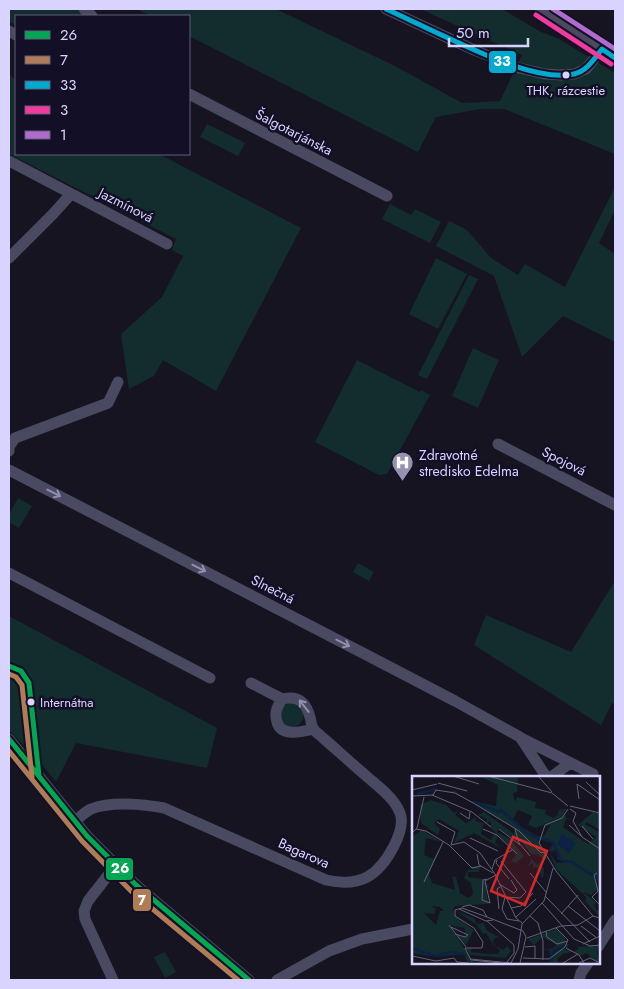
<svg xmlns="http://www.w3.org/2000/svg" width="624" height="989" font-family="Jost,sans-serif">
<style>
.green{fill:#132c2d}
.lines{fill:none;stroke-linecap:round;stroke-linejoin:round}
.minor{stroke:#4a4962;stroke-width:11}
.bus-1-casing{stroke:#130f26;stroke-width:9}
.bus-2-casing{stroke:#130f26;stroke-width:9}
.bus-3-casing{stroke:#130f26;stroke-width:9}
.bus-4-casing{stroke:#130f26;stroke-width:9}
.bus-5-casing{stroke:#130f26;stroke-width:9}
.bus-1{stroke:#00a651;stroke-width:5}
.bus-2{stroke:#b07c57;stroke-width:5}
.bus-3{stroke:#00a9ce;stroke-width:5}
.bus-4{stroke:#f13a9d;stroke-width:5}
.bus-5{stroke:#b06ccc;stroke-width:5}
.oneway{stroke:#928eb0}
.bus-dot{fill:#d9d4ff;stroke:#130f26;stroke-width:2}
.labels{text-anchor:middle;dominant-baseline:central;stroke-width:5;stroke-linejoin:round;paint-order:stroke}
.bus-label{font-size:13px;fill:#d9d4ff;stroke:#130f26}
.street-label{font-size:14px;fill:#d9d4ff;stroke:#130f26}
.poi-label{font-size:14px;fill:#d9d4ff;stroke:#130f26;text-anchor:start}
.inset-river{fill:none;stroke:#0d2144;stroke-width:2.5}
.inset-road{fill:none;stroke:#64617a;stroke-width:1}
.view{fill:#d62828;fill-opacity:0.15;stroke:#d62828;stroke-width:2.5}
.inset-edge{fill:none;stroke:#d9d4ff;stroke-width:2.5}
.line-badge{stroke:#130f26;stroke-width:2}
.badge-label{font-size:14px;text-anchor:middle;font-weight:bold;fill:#fff}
</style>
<rect width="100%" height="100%" fill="#161421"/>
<path class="green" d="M 9,9 L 91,9 L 99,16 L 16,16 L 16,25 L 9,22 Z
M 136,9 L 276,9 L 397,67 L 462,103 L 500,101 L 522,55 L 420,9 L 502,9 L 539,31 L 559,39 L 615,73 L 615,154 L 504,109 L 480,109 L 436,117 L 418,152 L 189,36 L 189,16 L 151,16 Z
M 9,75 L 16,79 L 16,154 L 159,154 L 301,228 L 216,391 L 163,360 L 154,376 L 129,389 L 121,334 L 162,297 L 183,256 L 172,250 L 176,239 L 9,154 Z
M 207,124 L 245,143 L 238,156 L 200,137 Z
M 615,187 L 615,210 L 599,243 L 615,254 L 615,342 L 563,316 L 522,357 L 494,276 L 436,246 L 449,221 L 467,230 L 491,258 L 518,275 L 525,264 L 565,287 Z
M 390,204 L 411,215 L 415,209 L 441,222 L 430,243 L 382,219 Z
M 436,258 L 467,274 L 438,329 L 409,314 Z
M 469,275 L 478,279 L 427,379 L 418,375 Z
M 473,348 L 499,360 L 478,408 L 452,396 Z
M 357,360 L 420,392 L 421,390 L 430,395 L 387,474 L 379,475 L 315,442 Z
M 18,498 L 32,506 L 19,528 L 9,522 L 9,514 Z
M 358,563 L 374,572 L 369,581 L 353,572 Z
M 615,581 L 615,704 L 612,703 L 601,725 L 474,645 L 486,615 L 571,652 Z
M 9,616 L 217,728 L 207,768 L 76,743 L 56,782 L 39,761 L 9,730 Z
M 289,703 C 305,705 309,719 295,727 L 284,726 L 279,713 L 283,706 Z
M 165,952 L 176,972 L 165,978 L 154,957 Z"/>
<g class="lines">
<path class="minor" d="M 84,9 L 92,16
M 386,9 L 474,50 L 519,68 L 545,74 L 561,75 L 574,74 L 586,69 L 602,49
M 540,9 L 615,58
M 9,31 L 16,35
M 189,94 L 387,196
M 9,161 L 167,244
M 9,258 L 53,214 L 71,194
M 498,444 L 615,505
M 9,451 L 9,447 L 15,438 L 108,403 L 118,382
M 9,470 L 359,651 L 455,701 L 520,737 L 547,778
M 9,573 L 210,678
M 251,683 L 282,699
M 521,738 L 593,774
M 9,739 L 87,836 L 136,885 L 249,980
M 550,778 L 570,763
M 75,821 C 80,817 85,812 91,809 C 111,801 143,804 164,808 L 326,880 C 361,888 379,875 394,846 C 399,836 404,823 400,813 C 394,797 376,785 364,774 C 350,762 337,750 323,738 C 320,735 315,732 313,728 C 311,725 311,720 310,717 C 306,702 298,695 282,699 C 277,707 274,713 277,722 C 281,737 302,732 313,729
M 598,947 L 615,920
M 113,980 L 85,919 L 84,911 L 88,901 L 116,865
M 277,980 L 329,951 L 362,939 L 413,929
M 579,980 L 581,973 L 588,963"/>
<defs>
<path id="bus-1" d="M 9,666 L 21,671 L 29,683 L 39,776
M 9,739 L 87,836 L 136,885 L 249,980"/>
<path id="bus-2" d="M 9,674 L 16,677 L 22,685 L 32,777
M 9,751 L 82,841 L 131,891 L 238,980"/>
<path id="bus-3" d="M 386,9 C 406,18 426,28 446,37 C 478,52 539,82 574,74 C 587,71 594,59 602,49 L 615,58"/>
<path id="bus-4" d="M 536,15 L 611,64"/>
<path id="bus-5" d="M 553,9 L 615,49"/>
</defs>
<use href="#bus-1" class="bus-1-casing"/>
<use href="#bus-2" class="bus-2-casing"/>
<use href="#bus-3" class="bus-3-casing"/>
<use href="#bus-4" class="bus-4-casing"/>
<use href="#bus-5" class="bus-5-casing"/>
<use href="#bus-1" class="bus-1"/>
<use href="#bus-2" class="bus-2"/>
<use href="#bus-3" class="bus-3"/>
<use href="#bus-4" class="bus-4"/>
<use href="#bus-5" class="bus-5"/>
</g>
<defs><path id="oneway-shaft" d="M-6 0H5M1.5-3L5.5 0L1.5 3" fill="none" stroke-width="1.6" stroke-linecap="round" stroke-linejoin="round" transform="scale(1.25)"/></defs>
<g class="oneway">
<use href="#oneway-shaft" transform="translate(54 493) rotate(27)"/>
<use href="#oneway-shaft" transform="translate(199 568) rotate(27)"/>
<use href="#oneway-shaft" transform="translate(343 643) rotate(27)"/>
<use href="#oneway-shaft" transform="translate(304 706) rotate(-128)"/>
</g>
<defs>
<symbol id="hospital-pin" viewBox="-11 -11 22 30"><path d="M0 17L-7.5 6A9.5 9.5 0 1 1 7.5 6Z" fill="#9591b1" stroke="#130f26"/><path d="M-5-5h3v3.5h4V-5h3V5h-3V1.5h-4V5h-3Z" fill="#fff"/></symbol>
</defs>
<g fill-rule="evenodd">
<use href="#hospital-pin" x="390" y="450" width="25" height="34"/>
</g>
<g class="bus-dot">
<circle cx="566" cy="75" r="4.5"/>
<circle cx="31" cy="702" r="4.5"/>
</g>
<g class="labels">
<g class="bus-label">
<text x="566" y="90">THK, rázcestie</text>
<text x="40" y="702" text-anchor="start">Internátna</text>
</g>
<g class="street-label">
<text transform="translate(294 132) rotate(27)">Šalgotarjánska</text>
<text transform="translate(126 205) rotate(27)">Jazmínová</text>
<text transform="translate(564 461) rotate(27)">Spojová</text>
<text transform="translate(273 589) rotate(27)">Slnečná</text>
<text transform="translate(304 853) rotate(24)">Bagarova</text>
</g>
<g class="poi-label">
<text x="419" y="455">Zdravotné<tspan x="419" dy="16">stredisko Edelma</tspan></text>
</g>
</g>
<g transform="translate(412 776)">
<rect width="188" height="188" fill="#161421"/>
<path d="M 68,0 L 106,0 L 105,16 L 101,17 L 103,26 L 105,21 L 121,25 L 124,26 L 123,32 L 134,34 L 133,38 L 142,42 L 145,39 L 148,41 L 145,38 L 148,33 L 152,36 L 149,33 L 154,33 L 152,28 L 154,31 L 154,33 L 152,37 L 149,41 L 124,52 L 116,49 L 120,40 L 106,34 L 100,45 L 126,61 L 132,60 L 139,48 L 132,52 L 135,48 L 154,39 L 154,42 L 161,42 L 154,43 L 151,51 L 176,68 L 184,61 L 166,49 L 181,36 L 187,38 L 187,53 L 174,46 L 173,48 L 187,56 L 187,109 L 185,102 L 177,95 L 182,100 L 186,113 L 179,119 L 171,116 L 185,127 L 182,129 L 185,135 L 187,134 L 187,140 L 174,126 L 174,121 L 144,93 L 138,78 L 145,87 L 156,86 L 145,83 L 147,79 L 143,74 L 140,76 L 137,74 L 142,67 L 125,63 L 135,82 L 128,88 L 132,93 L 131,103 L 125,91 L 121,92 L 121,87 L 115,91 L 119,85 L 118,81 L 125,89 L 131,84 L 126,78 L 120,79 L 106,62 L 108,68 L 87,52 L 85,56 L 98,63 L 112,80 L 104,87 L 99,85 L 105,78 L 79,52 L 78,45 L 74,48 L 75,43 L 66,39 L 72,36 L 102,58 L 103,53 L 43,16 L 31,15 L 43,15 L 55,24 L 84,30 L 86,9 ZM 19,24 L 34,29 L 42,37 L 46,35 L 43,39 L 54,47 L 64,41 L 63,45 L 72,47 L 69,58 L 79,64 L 82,58 L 86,60 L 83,66 L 89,72 L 62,57 L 42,67 L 47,55 L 27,43 L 22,47 L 28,53 L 26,59 L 9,47 L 8,29 ZM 10,54 L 30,66 L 14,62 L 12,79 L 21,83 L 30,68 L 17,98 L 20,107 L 43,114 L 40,100 L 44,101 L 48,117 L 56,122 L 61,118 L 59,107 L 52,102 L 56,94 L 67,93 L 60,93 L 57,90 L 68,91 L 67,96 L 56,96 L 56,101 L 71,103 L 77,111 L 74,112 L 76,128 L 43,130 L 41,133 L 42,139 L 65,157 L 61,155 L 54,169 L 45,159 L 55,161 L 52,152 L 37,149 L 62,187 L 55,186 L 52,178 L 24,181 L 0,177 L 0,61 ZM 20,130 L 28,131 L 32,135 L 28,135 L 24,149 L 12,137 L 22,138 L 24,133 ZM 44,135 L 62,142 L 65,148 L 72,147 L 74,154 L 90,163 L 84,161 L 81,165 L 82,169 L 91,174 L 95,170 L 92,165 L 99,175 L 93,182 L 58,179 L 54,172 L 69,173 L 59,173 L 59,176 L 77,178 L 86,178 L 88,174 L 81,169 L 74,157 L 71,158 L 65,149 ZM 150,151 L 145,154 L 153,162 L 153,168 L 157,168 L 155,172 L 152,169 L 141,174 L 139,179 L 150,172 L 161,176 L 151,178 L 145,183 L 147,186 L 139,187 L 137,174 L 131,173 L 139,173 L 145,169 L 130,161 L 122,169 L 116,163 ZM 157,165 L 167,171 L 187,169 L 185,177 L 187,187 L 181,187 L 184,186 L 175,177 L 168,180 L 162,176 L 167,172 Z" fill="#132c2d" fill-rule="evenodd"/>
<path d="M 150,58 L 164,67 L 157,77 L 145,68 Z" fill="#0d2144"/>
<path class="inset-river" d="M 5,18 L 25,13M 62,26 L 87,36 L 89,34 L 116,58 L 141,66 L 149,84 L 160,86 L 186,103M 0,172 L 23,180 L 39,176 L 52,178M 139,187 L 140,175 L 152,169"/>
<path class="inset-road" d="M 41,0 L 67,8M 76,0 L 140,17 L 156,30M 126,0 L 140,16M 174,6 L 188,19M 26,7 L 55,15M 0,14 L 25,8M 24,14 L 43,17 L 63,28 L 107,55 L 128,76 L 133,77M 20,19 L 60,36 L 79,51M 0,20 L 21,19 L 24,14M 167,23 L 165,8 L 188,24M 158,30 L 188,37M 156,33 L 150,42 L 133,49 L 127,67 L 144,95 L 181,140 L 188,142M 158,33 L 164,37 L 161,45 L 170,61 L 188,73M 48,37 L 57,43 L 58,36M 25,46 L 43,56 L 39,69 L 52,66 L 68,77 L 83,98 L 104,142 L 110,147M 157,49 L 169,60M 170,50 L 181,63M 4,53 L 14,55 L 37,69 L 60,92 L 69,90M 71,53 L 85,59 L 105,78M 87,53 L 108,69M 103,53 L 107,67 L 118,80M 0,57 L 5,52 L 12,21M 58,62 L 86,75M 65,78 L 67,89 L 81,97M 85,84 L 84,87 L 97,103M 89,85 L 114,116 L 108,122 L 93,121M 80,93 L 83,84 L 100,74M 118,97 L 134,116M 185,97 L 182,99 L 186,115 L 180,121 L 188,129M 75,103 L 71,104 L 70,124 L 78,127 L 73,105 L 84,99M 12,106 L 31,66M 87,108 L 102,117 L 105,114 L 99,104M 133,120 L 178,166M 93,121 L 90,133 L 95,143 L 107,145M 130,127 L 162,163 L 178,170 L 188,169M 156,130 L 188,155M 50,131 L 57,129 L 71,134 L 75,141M 99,132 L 109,130 L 121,117M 47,133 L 74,145 L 81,144M 87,133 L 85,113 L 88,111M 43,134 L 43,140 L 62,152 L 71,166 L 70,172 L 53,172 L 59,184 L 89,187M 43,134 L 50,132 L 75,141 L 111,155 L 114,161M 149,138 L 166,119M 118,140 L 126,147 L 131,165 L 131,184M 104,141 L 124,123M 75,145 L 102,169 L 102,177 L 95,186M 37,149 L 54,171M 169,150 L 185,162M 39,151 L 56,159 L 53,161 L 43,158M 134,155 L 135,161 L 145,168 L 156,165M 115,162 L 149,150 L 166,149 L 181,140M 171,168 L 188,160M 113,171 L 123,170 L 123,183M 154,172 L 167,179 L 172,187M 0,180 L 24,185 L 42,182 L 45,186 L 56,187M 111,182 L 137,183 L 153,171 L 156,164 L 144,152M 58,183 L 99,187M 99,187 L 106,173 L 110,148 L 132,125 L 141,92M 108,187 L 114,161M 151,187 L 166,178M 167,187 L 178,182 L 186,186"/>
<path class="view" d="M 101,61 L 135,75 L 113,129 L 79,115 Z"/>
<rect width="188" height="188" class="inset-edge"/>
</g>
<g class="line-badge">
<rect x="488" y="50" width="29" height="24" rx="5" fill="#00a9ce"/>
<rect x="105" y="857" width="29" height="24" rx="5" fill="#00a651"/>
<rect x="132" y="888" width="20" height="24" rx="5" fill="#b07c57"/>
</g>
<g class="badge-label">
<text x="502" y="66">33</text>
<text x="120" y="873">26</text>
<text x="142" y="905">7</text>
</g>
<rect width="624" height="989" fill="none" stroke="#d9d4ff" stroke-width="20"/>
<rect x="15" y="15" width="175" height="140" fill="#130f26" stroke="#625e7d"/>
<rect x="25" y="31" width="25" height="8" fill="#00a651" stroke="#625e7d"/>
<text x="60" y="40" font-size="15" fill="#d9d4ff">26</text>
<rect x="25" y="56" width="25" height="8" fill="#b07c57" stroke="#625e7d"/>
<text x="60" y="65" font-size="15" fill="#d9d4ff">7</text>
<rect x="25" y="81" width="25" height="8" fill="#00a9ce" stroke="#625e7d"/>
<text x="60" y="90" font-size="15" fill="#d9d4ff">33</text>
<rect x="25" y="106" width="25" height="8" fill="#f13a9d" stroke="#625e7d"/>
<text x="60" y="115" font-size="15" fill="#d9d4ff">3</text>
<rect x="25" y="131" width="25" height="8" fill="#b06ccc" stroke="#625e7d"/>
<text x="60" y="140" font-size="15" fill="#d9d4ff">1</text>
<path d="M449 38v8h79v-8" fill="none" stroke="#d9d4ff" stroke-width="2.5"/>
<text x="456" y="38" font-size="15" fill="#d9d4ff" stroke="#130f26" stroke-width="4" paint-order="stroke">50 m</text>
</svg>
